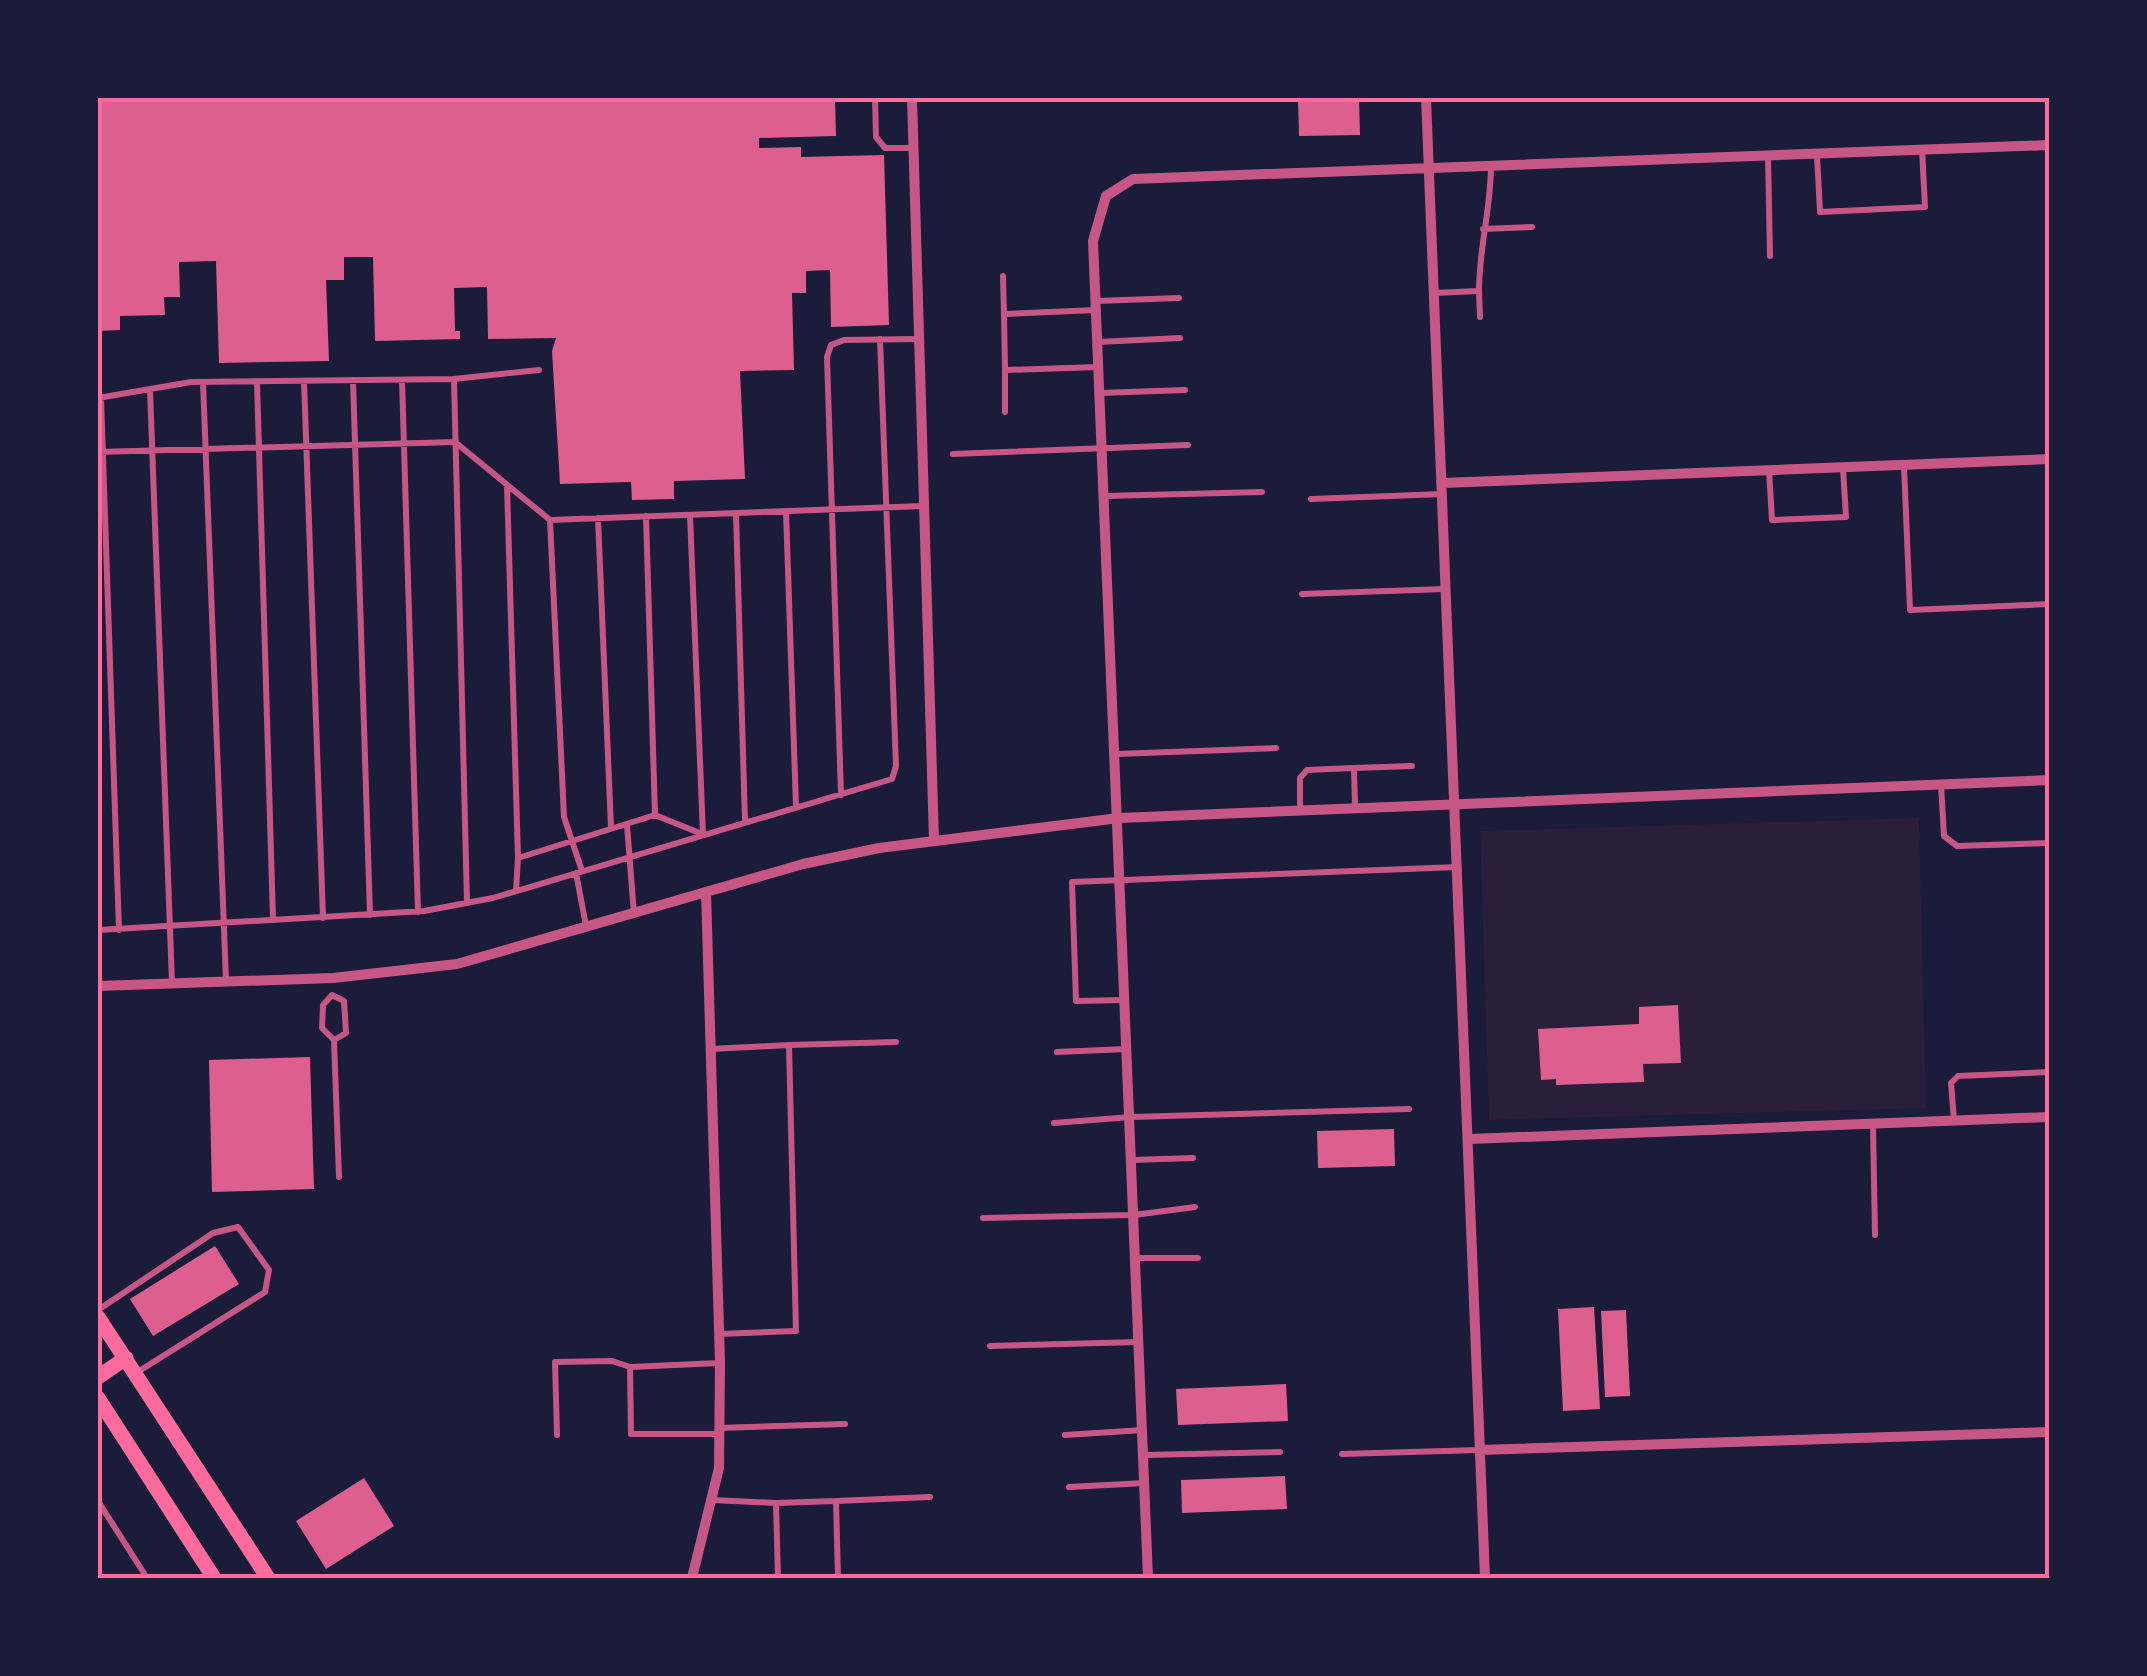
<svg xmlns="http://www.w3.org/2000/svg" width="2147" height="1676" font-family="'Fira Sans Condensed',sans-serif">
<style>
.green{fill:#2a1e3b}
.building{fill:#dd5f8e}
.lines{fill:none;stroke-linecap:round;stroke-linejoin:round}
.service{stroke:#c65784;stroke-width:6}
.minor{stroke:#c65784;stroke-width:10}
.secondary{stroke:#ff6b9d;stroke-width:15}
.neatline{fill:none;stroke:#ff6b9d;stroke-width:4}
</style>
<rect width="100%" height="100%" fill="#1b1b3a"/>
<path class="green" d="M 1919,818 L 1926,1108 L 1489,1120 L 1480,831 Z"/>
<path class="building" d="M 98,98 L 835,98 L 836,136 L 759,138 L 759,148 L 801,147 L 801,157 L 884,155 L 889,325 L 831,327 L 830,270 L 806,271 L 806,293 L 792,293 L 794,370 L 740,371 L 745,479 L 674,481 L 674,499 L 632,500 L 631,482 L 560,484 L 552,351 L 556,338 L 488,339 L 487,287 L 454,288 L 455,331 L 460,331 L 460,339 L 375,341 L 373,257 L 344,257 L 344,280 L 326,280 L 329,361 L 219,363 L 216,261 L 179,262 L 180,297 L 164,297 L 165,315 L 120,316 L 120,330 L 98,331 Z
M 1298,98 L 1359,98 L 1360,135 L 1299,136 Z
M 1678,1005 L 1681,1063 L 1643,1064 L 1644,1082 L 1556,1085 L 1556,1079 L 1541,1080 L 1538,1029 L 1639,1024 L 1639,1007 Z
M 310,1057 L 314,1189 L 212,1192 L 209,1060 Z
M 1394,1129 L 1395,1166 L 1318,1168 L 1317,1131 Z
M 215,1246 L 239,1284 L 153,1336 L 130,1299 Z
M 1594,1307 L 1600,1409 L 1563,1411 L 1558,1309 Z
M 1626,1310 L 1630,1396 L 1605,1397 L 1601,1311 Z
M 1286,1384 L 1288,1421 L 1178,1425 L 1176,1389 Z
M 1285,1476 L 1287,1509 L 1182,1513 L 1181,1480 Z
M 364,1478 L 394,1526 L 326,1569 L 296,1521 Z"/>
<g class="lines">
<path class="service" d="M 875,98 L 876,137 L 885,148 L 912,148
M 1768,155 L 1770,256
M 1817,155 L 1820,212 L 1925,207 L 1922,149
M 1483,229 L 1532,227
M 1003,276 L 1004,314
M 1479,291 L 1480,317
M 1434,293 L 1479,291 C 1479,247 1491,209 1491,165
M 1096,301 L 1179,298
M 1096,310 L 1004,314 L 1005,370 L 1098,367
M 1098,342 L 1180,338
M 1005,370 L 1005,412
M 454,379 L 539,370
M 353,380 L 370,915
M 402,380 L 418,912
M 304,381 L 323,918
M 203,382 L 226,981
M 257,382 L 273,920
M 150,390 L 172,983
M 1100,393 L 1185,390
M 101,397 L 119,930
M 98,398 L 191,382 L 454,379 L 467,903
M 98,452 L 455,442 L 550,520 L 923,506
M 953,454 L 1188,445
M 1904,466 L 1910,610 L 2050,604
M 1769,470 L 1772,520 L 1846,517 L 1843,468
M 507,485 L 518,858
M 1105,496 L 1262,492
M 1311,499 L 1443,494
M 786,511 L 796,807
M 736,513 L 745,822
M 690,515 L 703,835
M 646,516 L 655,815
M 598,518 L 611,828
M 550,520 L 564,817 L 582,871
M 1302,594 L 1445,589
M 1116,754 L 1276,748
M 1354,768 L 1412,766
M 1941,785 L 1944,836 L 1957,846 L 2050,843
M 841,795 L 827,357 L 831,345 L 844,340 L 919,339
M 1300,811 L 1300,778 L 1307,770 L 1354,768 L 1355,807
M 627,825 L 634,914
M 576,873 L 586,926
M 516,891 L 518,858 L 655,815 L 702,834
M 98,930 L 424,911 L 493,898 L 892,779 L 896,766 L 880,339
M 1126,1000 L 1076,1001 L 1072,882 L 1458,867
M 334,1040 L 346,1033 L 344,1001 L 332,995 L 323,1005 L 322,1028 L 334,1040 L 339,1177
M 789,1045 L 896,1042
M 711,1049 L 789,1045 L 796,1331 L 719,1334
M 1057,1052 L 1126,1049
M 1954,1120 L 1951,1083 L 1958,1076 L 2050,1072
M 1054,1123 L 1131,1117 L 1409,1109
M 1873,1125 L 1875,1235
M 1132,1160 L 1193,1158
M 983,1218 L 1134,1215 L 1195,1207
M 1136,1258 L 1198,1258
M 98,1310 L 213,1233 L 238,1227 L 269,1270 L 265,1292 L 136,1373
M 990,1346 L 1138,1342
M 718,1428 L 845,1424
M 718,1434 L 631,1434 L 630,1367 L 719,1363
M 557,1435 L 555,1362 L 612,1361 L 630,1367
M 1065,1435 L 1143,1430
M 1342,1454 L 1479,1450
M 1143,1455 L 1280,1452
M 1069,1487 L 1145,1483
M 712,1500 L 776,1503 L 778,1578
M 98,1501 L 147,1578
M 836,1501 L 930,1497
M 776,1503 L 836,1501 L 838,1578"/>
<path class="minor" d="M 912,98 L 934,841
M 1426,98 L 1485,1578
M 1443,483 L 2050,459
M 98,986 L 333,978 L 457,964 L 803,864 L 879,848 L 1119,818 L 2050,780
M 1469,1139 L 2050,1117
M 1479,1450 L 2050,1432
M 692,1578 L 719,1468 L 720,1363 L 706,892
M 1148,1578 L 1093,241 L 1106,196 L 1133,179 L 2050,145"/>
<path class="secondary" d="M 98,1317 L 268,1578
M 98,1377 L 126,1358
M 98,1398 L 214,1578"/>
</g>
<rect width="2147" height="1676" fill="none" stroke="#1b1b3a" stroke-width="200"/>
<rect x="100" y="100" width="1947" height="1476" class="neatline"/>
</svg>
